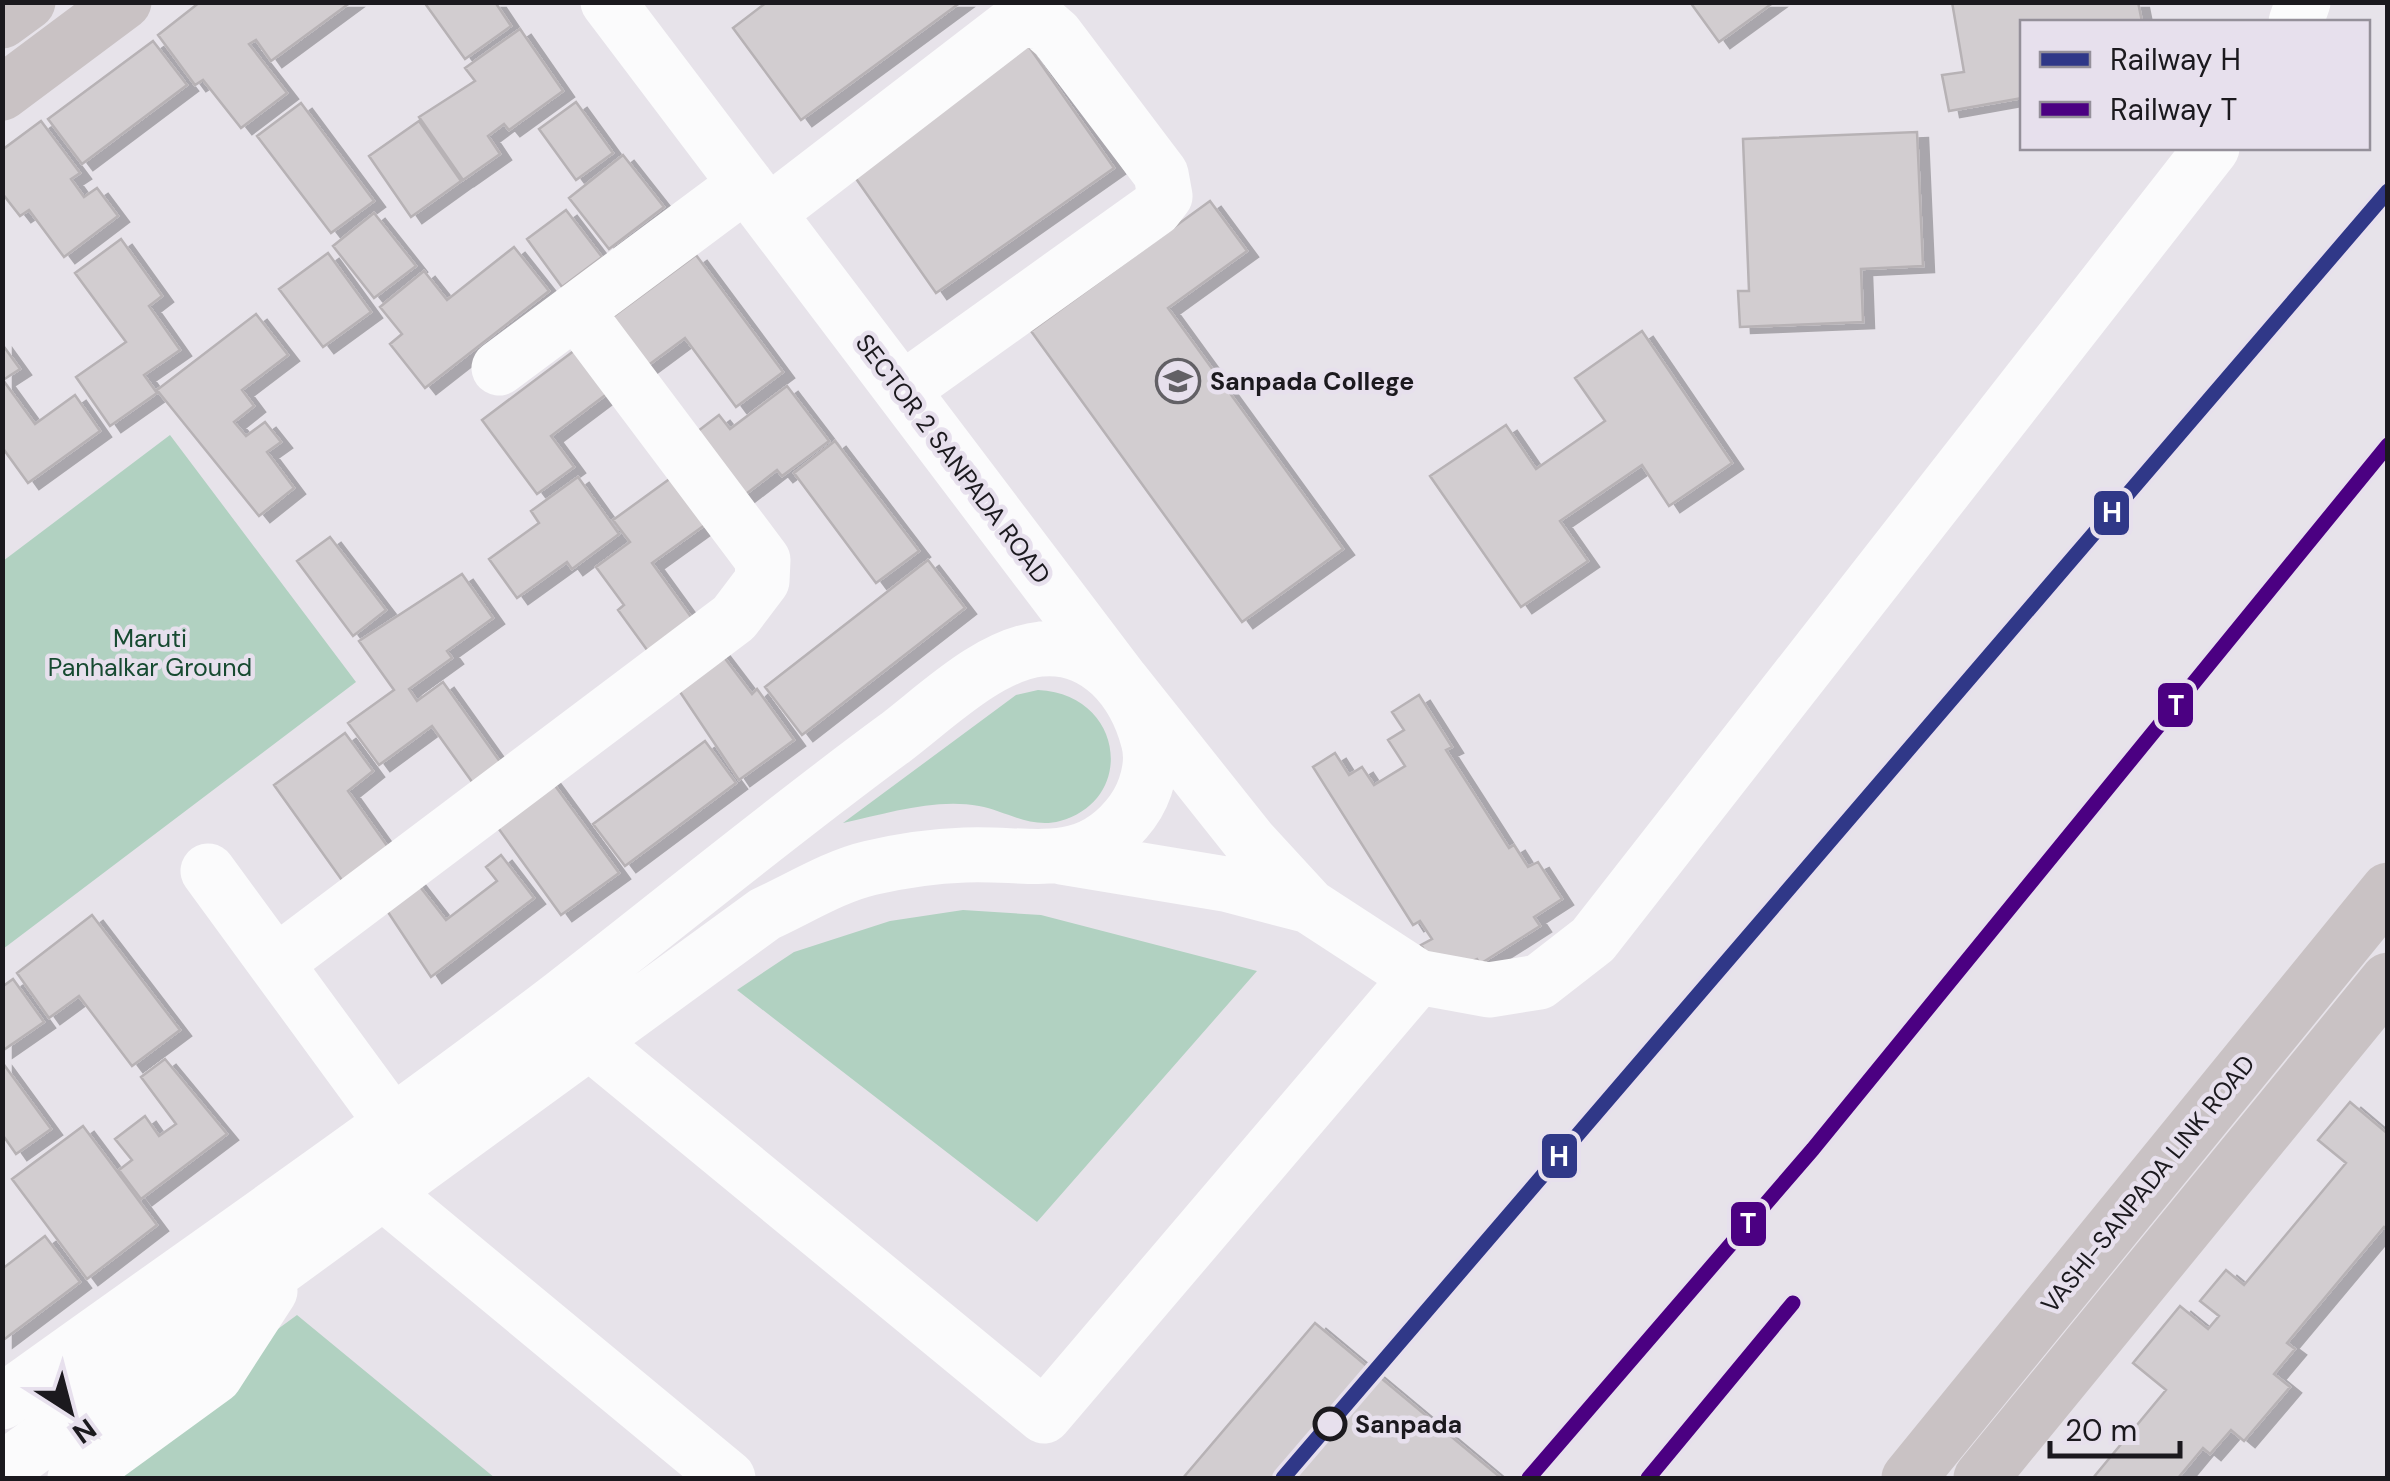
<svg xmlns="http://www.w3.org/2000/svg" width="2390" height="1481" font-family="'DM Sans',sans-serif">
<style>
.green{fill:#b1d1c1}
.building{fill:#d2cdd0;stroke:#b7b2b5;stroke-width:2.5;filter:url(#shadow)}
.lines{fill:none;stroke-linecap:round;stroke-linejoin:round}
.minor{stroke:#fbfbfc;stroke-width:55}
.major{stroke:#c9c2c4;stroke-width:55}
.rail-1-casing{stroke:#e7e0ed;stroke-width:22}
.rail-2-casing{stroke:#e7e0ed;stroke-width:22}
.rail-1{stroke:#303888;stroke-width:15}
.rail-2{stroke:#4b0082;stroke-width:15}
.stop-dot{fill:#e7e0ed;stroke:#1b191e;stroke-width:5}
.labels{text-anchor:middle;dominant-baseline:central;stroke-width:9;stroke-linejoin:round;paint-order:stroke}
.poi-label{font-size:25px;font-weight:bold;fill:#1b191e;stroke:#e7e0ed;text-anchor:start}
.street-label{font-size:25px;fill:#1b191e;stroke:#e7e0ed}
.park-label{font-size:25px;fill:#174a31;stroke:#e7e0ed}
.stop-label{font-size:25px;font-weight:bold;fill:#1b191e;stroke:#e7e0ed;text-anchor:start}
.line-badge{stroke:#e7e0ed;stroke-width:4}
.badge-label{font-size:28px;text-anchor:middle;font-weight:bold;fill:#fff}
</style>
<defs>
<filter id="shadow"><feDropShadow dx="11" dy="6" stdDeviation="0" flood-color="#0004"/></filter>
</defs>
<rect width="100%" height="100%" fill="#e7e3ea"/>
<path class="green" d="M 170,435 L 356,682 L 3,949 L 3,561 Z
M 1038,690 C 1124,694 1137,800 1060,821 C 1031,829 1006,811 979,806 C 934,798 886,814 843,823 L 1016,695 Z
M 963,910 L 1041,915 L 1257,971 L 1037,1222 L 737,990 L 794,952 L 890,921 Z
M 297,1315 L 495,1478 L 75,1478 Z"/>
<path class="building" d="M 200,2 L 351,2 L 271,61 L 256,40 L 249,44 L 287,93 L 241,128 L 203,80 L 195,85 L 158,35 Z
M 424,2 L 495,2 L 511,26 L 465,59 Z
M 767,2 L 961,2 L 801,120 L 733,28 Z
M 1690,2 L 1774,2 L 1719,42 Z
M 1952,2 L 2138,2 L 2142,22 L 2022,22 L 2022,98 L 1949,111 L 1942,75 L 1964,72 Z
M 520,29 L 563,91 L 509,130 L 504,124 L 488,136 L 500,154 L 463,180 L 419,117 L 475,81 L 465,68 Z
M 1020,34 L 1114,168 L 936,293 L 843,160 Z
M 153,41 L 187,85 L 82,164 L 48,119 Z
M 576,102 L 613,153 L 576,180 L 539,129 Z
M 301,103 L 374,201 L 331,233 L 257,136 Z
M 41,121 L 80,173 L 71,179 L 84,197 L 97,188 L 118,216 L 64,257 L 29,210 L 20,216 L 2,193 L 2,150 Z
M 419,121 L 461,181 L 411,217 L 369,156 Z
M 1917,132 L 1923,266 L 1861,269 L 1863,322 L 1740,327 L 1738,291 L 1749,291 L 1743,139 Z
M 623,155 L 664,207 L 609,249 L 569,198 Z
M 1210,201 L 1247,251 L 1168,308 L 1343,549 L 1242,622 L 1031,331 Z
M 566,210 L 602,257 L 562,287 L 527,239 Z
M 374,213 L 416,266 L 374,298 L 333,246 Z
M 121,239 L 162,296 L 149,306 L 180,350 L 144,375 L 157,393 L 110,426 L 76,377 L 126,342 L 75,273 Z
M 514,247 L 549,291 L 425,388 L 390,344 L 402,334 L 380,307 L 424,271 L 447,300 Z
M 328,253 L 371,312 L 323,347 L 279,289 Z
M 696,255 L 783,372 L 736,407 L 685,338 L 635,375 L 599,327 Z
M 256,314 L 288,355 L 242,390 L 254,406 L 234,422 L 246,436 L 265,422 L 281,442 L 267,452 L 294,488 L 259,516 L 157,390 Z
M 1642,331 L 1732,463 L 1669,506 L 1642,465 L 1560,521 L 1588,561 L 1521,607 L 1430,476 L 1506,425 L 1536,469 L 1605,421 L 1575,378 Z
M 587,341 L 620,384 L 551,436 L 574,467 L 537,494 L 482,420 Z
M 2,344 L 20,369 L 3,380 L 35,424 L 75,395 L 100,431 L 28,483 L 2,447 Z
M 787,386 L 829,441 L 782,476 L 777,470 L 729,507 L 681,444 L 719,415 L 730,429 Z
M 835,441 L 919,551 L 876,583 L 794,473 Z
M 686,467 L 720,514 L 652,563 L 702,632 L 658,665 L 618,610 L 624,605 L 596,567 L 630,542 L 613,520 Z
M 578,477 L 619,534 L 572,569 L 567,562 L 517,598 L 489,559 L 539,523 L 531,511 Z
M 330,537 L 386,610 L 353,636 L 297,561 Z
M 928,560 L 965,608 L 802,735 L 765,687 Z
M 462,574 L 493,618 L 447,651 L 452,658 L 409,689 L 417,701 L 443,682 L 513,780 L 485,800 L 432,726 L 379,765 L 348,723 L 394,690 L 359,641 Z
M 714,644 L 752,694 L 757,689 L 794,740 L 739,780 L 670,677 Z
M 1419,695 L 1452,747 L 1446,750 L 1509,848 L 1514,845 L 1528,867 L 1538,862 L 1562,899 L 1534,917 L 1540,926 L 1480,964 L 1477,959 L 1440,975 L 1421,945 L 1432,939 L 1420,921 L 1413,925 L 1313,767 L 1335,753 L 1349,775 L 1362,767 L 1374,785 L 1405,766 L 1388,740 L 1404,730 L 1392,712 Z
M 345,733 L 373,771 L 348,791 L 400,864 L 354,897 L 274,785 Z
M 705,741 L 736,783 L 625,866 L 593,824 Z
M 545,772 L 619,873 L 561,915 L 488,814 Z
M 501,855 L 534,898 L 431,977 L 378,897 L 410,874 L 446,920 L 497,881 L 486,867 Z
M 92,915 L 180,1030 L 132,1066 L 79,996 L 49,1018 L 17,973 Z
M 13,979 L 44,1022 L 2,1051 L 2,987 Z
M 165,1059 L 227,1134 L 141,1199 L 119,1170 L 132,1160 L 115,1139 L 145,1116 L 159,1136 L 176,1124 L 141,1077 Z
M 2,1062 L 51,1129 L 16,1154 L 2,1134 Z
M 2350,1102 L 2388,1134 L 2388,1230 L 2384,1227 L 2287,1343 L 2295,1349 L 2274,1374 L 2290,1387 L 2244,1441 L 2231,1430 L 2210,1454 L 2203,1448 L 2178,1478 L 2093,1478 L 2166,1390 L 2133,1363 L 2180,1306 L 2208,1329 L 2219,1316 L 2200,1301 L 2226,1270 L 2244,1285 L 2346,1163 L 2318,1140 Z
M 83,1126 L 157,1225 L 87,1279 L 12,1179 Z
M 45,1236 L 80,1282 L 2,1341 L 2,1269 Z
M 1315,1323 L 1501,1478 L 1183,1478 Z"/>
<g class="lines">
<path class="minor" d="M 608,2 L 1122,681 L 1251,843 L 1309,906
M 2296,22 L 2303,2
M 768,213 L 1019,20 L 1040,21 L 1056,35 L 1161,174 L 1165,196 L 1155,209 L 902,390
M 499,368 L 746,184
M 1062,857 L 1225,884 L 1309,906 L 1418,977 L 1489,990 L 1539,982 L 1593,940 L 2212,148
M 208,871 L 391,1121
M 276,963 L 734,618 L 762,581 L 763,560 L 576,311
M 571,1015 L 591,1043 L 1044,1416 L 1418,977
M 384,1193 L 728,1478
M 2,1402 C 189,1267 379,1137 562,997 C 673,911 782,821 895,738 C 936,707 988,655 1041,649 C 1098,644 1135,691 1148,740 C 1155,763 1146,793 1132,812 C 1086,874 1031,852 965,855 C 935,856 900,861 870,868 C 835,876 798,899 765,914 L 2,1470
M 75,1478 L 215,1376 L 270,1291"/>
<path class="major" d="M 2,21 L 28,2
M 2,93 L 124,2
M 1909,1478 L 2388,890
M 1981,1478 L 2388,980"/>
<defs>
<path id="rail-1" d="M 1283,1478 L 2388,191"/>
<path id="rail-2" d="M 1529,1478 L 1813,1149 L 2388,445
M 1648,1478 L 1793,1303"/>
</defs>
<use href="#rail-1" class="rail-1-casing"/>
<use href="#rail-2" class="rail-2-casing"/>
<use href="#rail-1" class="rail-1"/>
<use href="#rail-2" class="rail-2"/>
</g>
<defs>
<symbol id="university-ring" viewBox="-11 -11 22 22"><circle r="9.5" fill="#e7e0ed" stroke="#626065" stroke-width="1.5"/><path d="M0-5L7-2L0 1L-7-2ZM-4 1L0 2.5L4 1V4Q0 6-4 4Z" fill="#626065"/></symbol>
</defs>
<g fill-rule="evenodd">
<use href="#university-ring" x="1153" y="356" width="50" height="50"/>
</g>
<circle class="stop-dot" cx="1330" cy="1424" r="15"/>
<g class="labels">
<g class="poi-label">
<text x="1210" y="381">Sanpada College</text>
</g>
<g class="street-label">
<text transform="translate(953 459) rotate(53)">SECTOR 2 SANPADA ROAD</text>
<text transform="translate(2148 1184) rotate(-51)">VASHI-SANPADA LINK ROAD</text>
</g>
<g class="park-label">
<text x="150" y="638">Maruti<tspan x="150" dy="29">Panhalkar Ground</tspan></text>
</g>
<g class="stop-label">
<text x="1355" y="1424">Sanpada</text>
</g>
</g>
<g class="line-badge">
<rect x="2092" y="489" width="39" height="48" rx="10" fill="#303888"/>
<rect x="2156" y="681" width="39" height="48" rx="10" fill="#4b0082"/>
<rect x="1540" y="1132" width="39" height="48" rx="10" fill="#303888"/>
<rect x="1729" y="1200" width="39" height="48" rx="10" fill="#4b0082"/>
</g>
<g class="badge-label">
<text x="2112" y="522">H</text>
<text x="2176" y="715">T</text>
<text x="1559" y="1166">H</text>
<text x="1748" y="1233">T</text>
</g>
<rect width="2390" height="1481" fill="none" stroke="#1b191e" stroke-width="10"/>
<rect x="2020" y="20" width="350" height="130" fill="#e7e0ed" stroke="#95909a" stroke-width="2.5"/>
<rect x="2040" y="52" width="50" height="15" fill="#303888" stroke="#95909a" stroke-width="2.5"/>
<text x="2110" y="70" font-size="30" fill="#1b191e">Railway H</text>
<rect x="2040" y="102" width="50" height="15" fill="#4b0082" stroke="#95909a" stroke-width="2.5"/>
<text x="2110" y="120" font-size="30" fill="#1b191e">Railway T</text>
<g transform="translate(70 1411) rotate(144)" stroke="#e7e0ed" stroke-width="8" paint-order="stroke">
<path d="M0-8L18 38L0 25L-18 38Z" fill="#1b191e"/>
<text y="-15" font-size="28" font-weight="bold" text-anchor="middle" fill="#1b191e">N</text>
</g>
<path d="M2050 1441v15h130v-15" fill="none" stroke="#1b191e" stroke-width="5"/>
<text x="2065" y="1441" font-size="30" fill="#1b191e" stroke="#e7e0ed" stroke-width="8" paint-order="stroke">20 m</text>
</svg>
